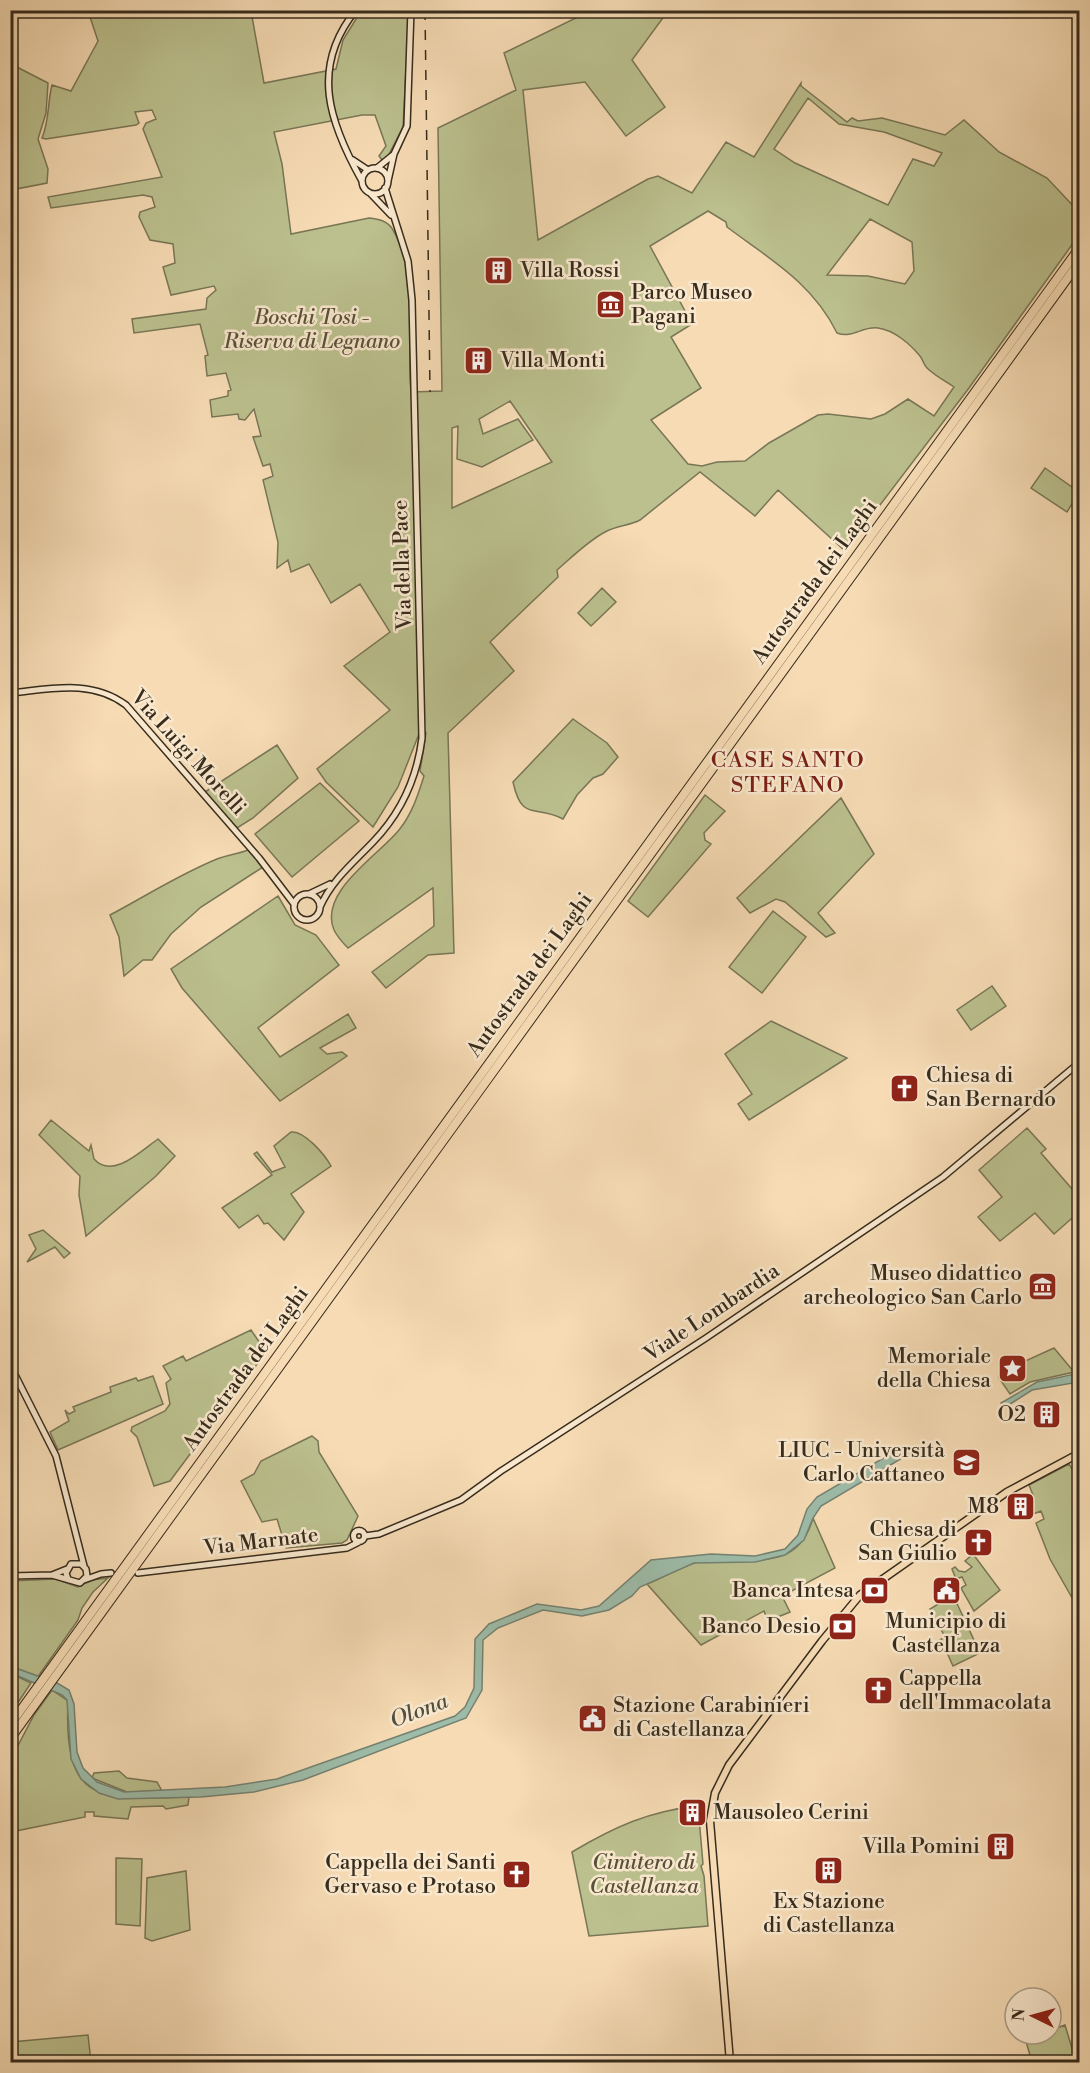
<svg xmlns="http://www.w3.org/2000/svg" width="1090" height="2073" font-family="'Libre Bodoni',serif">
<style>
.green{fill:#bbc08e;stroke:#797656;stroke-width:1.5;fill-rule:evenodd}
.water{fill:#9dbca9;stroke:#748271;stroke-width:1.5}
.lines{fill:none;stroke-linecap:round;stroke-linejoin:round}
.secondary-casing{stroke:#372c1d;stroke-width:8}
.primary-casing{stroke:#372c1d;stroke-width:9}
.highway-casing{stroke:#372c1d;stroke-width:10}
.secondary{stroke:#f9e8ce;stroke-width:5}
.primary{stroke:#f6dbb4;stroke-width:6}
.highway{stroke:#f6dbb4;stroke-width:8}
.rail{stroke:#372c1d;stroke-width:1.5;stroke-dasharray:10 10;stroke-linecap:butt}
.labels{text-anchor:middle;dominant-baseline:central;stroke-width:5;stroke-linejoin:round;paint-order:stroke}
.poi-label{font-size:21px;fill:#372c1d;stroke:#f9e8ce;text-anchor:end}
.park-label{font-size:21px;font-style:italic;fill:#585139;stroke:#f9e8ce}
.street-label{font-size:21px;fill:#372c1d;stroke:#f9e8ce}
.neighbourhood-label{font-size:22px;letter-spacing:1.5px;fill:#7a1f14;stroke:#f9e8ce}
.water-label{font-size:22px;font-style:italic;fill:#505040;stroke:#f9e8ce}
</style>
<rect width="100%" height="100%" fill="#f6dbb4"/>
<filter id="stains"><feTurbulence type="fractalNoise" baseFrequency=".00333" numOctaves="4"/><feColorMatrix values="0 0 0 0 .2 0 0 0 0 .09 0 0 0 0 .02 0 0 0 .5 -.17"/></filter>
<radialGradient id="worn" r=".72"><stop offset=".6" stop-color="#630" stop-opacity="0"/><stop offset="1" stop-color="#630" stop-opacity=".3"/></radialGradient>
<path class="green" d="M 88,11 L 251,11 L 264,83 L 336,69 L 343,40 L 361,11 L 409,11 L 403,127 L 387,158 L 382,160 L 379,156 L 386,146 L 375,115 L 362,115 L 274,132 L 282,164 L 291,234 L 369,218 C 379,219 388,221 393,230 C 419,274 406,343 411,392 L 442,391 L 438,128 L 516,90 L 504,53 L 590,11 L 668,11 L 632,60 L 665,107 L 626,136 L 585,82 L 523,90 L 538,240 L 648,179 L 658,176 L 692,193 L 726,142 L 754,157 L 801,83 L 801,86 L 847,122 L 852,118 L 858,121 L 882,118 L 945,135 L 964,120 L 999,152 L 1047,178 L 1079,212 L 1079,235 L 969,388 L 845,551 L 778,490 L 755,516 L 700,472 L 640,520 C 629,526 617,525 605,532 C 588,541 572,557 557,570 L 558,577 L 490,642 L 514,671 L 448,733 L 454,953 L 428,955 L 386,988 L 372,972 L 434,926 L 433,888 L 348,948 C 343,943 337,936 334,930 C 318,892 379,855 399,830 C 412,814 418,795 424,776 L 420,771 L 426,733 L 419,734 L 398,787 L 373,827 L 326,782 L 317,769 L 390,710 L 344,666 L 390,632 L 360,584 L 331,603 L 309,564 L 291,572 L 288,560 L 277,568 L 278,542 L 263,480 L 273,476 L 270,464 L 263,466 L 253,437 L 261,436 L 254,409 L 245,420 L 239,419 L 238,414 L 212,417 L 210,400 L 228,396 L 228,391 L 231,390 L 226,373 L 207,376 L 205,356 L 208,355 L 200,324 L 134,333 L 132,319 L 206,309 L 207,298 L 216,290 L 214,286 L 171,295 L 163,267 L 175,263 L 173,244 L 150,240 L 139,217 L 140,212 L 155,207 L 152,197 L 143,195 L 51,208 L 48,197 L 162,177 L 143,129 L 146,123 L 156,119 L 152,110 L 135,112 L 139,123 L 136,125 L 46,139 L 42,138 C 50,118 47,105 52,85 L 71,91 L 98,41 ZM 808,98 L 839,124 L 884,132 L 942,153 L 934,166 L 913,159 L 888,205 L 795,163 L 774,149 ZM 708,211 L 726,222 L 727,227 C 768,258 812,282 837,333 C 852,339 862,326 878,328 C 894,330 910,344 920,356 C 923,360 924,365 927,368 C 934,375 945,381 954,387 L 934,416 L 908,399 L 885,414 L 871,419 L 828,414 L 818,415 L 769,443 L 745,461 L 717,462 L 702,466 L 688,464 L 651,420 L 701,388 L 671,337 L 692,324 L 650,246 ZM 870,219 L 912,242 L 914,271 L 905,284 L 868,276 L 827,275 ZM 510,401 L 552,462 L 452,508 L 452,428 L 458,426 L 457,459 L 482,467 L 533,440 L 518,419 L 483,434 L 479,419 Z
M 11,64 L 48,83 L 46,113 L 38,139 L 48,169 L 47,183 L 11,190 Z
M 1045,468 L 1079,492 L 1067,512 L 1031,488 Z
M 602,588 L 616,602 L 591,626 L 578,613 Z
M 573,719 L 607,743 L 618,757 L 603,774 L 593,778 L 577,795 L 563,819 C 535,804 522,823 513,782 Z
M 277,745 L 298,778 L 253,818 L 237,828 L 205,792 Z
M 320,783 L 359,821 L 292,877 L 255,834 Z
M 705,795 L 725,811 L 704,833 L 705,840 L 711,844 L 648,917 L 628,901 Z
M 841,798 L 874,854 L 818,913 L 835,933 L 826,937 L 785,902 L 776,899 L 750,913 L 737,898 Z
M 248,850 L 263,867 L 201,907 L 171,934 L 152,960 L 143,960 L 124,976 L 119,937 L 110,915 C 146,896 178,875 217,859 C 227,855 238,854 248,850 Z
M 278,896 L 295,925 L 316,935 L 339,965 L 258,1028 L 280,1057 L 348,1014 L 356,1028 L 320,1048 L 327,1054 L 342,1052 L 347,1056 L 280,1101 L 182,988 L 171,969 Z
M 773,911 L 806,937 L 762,993 L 729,967 Z
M 992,986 L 1006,1006 L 971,1030 L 957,1010 Z
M 771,1021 L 847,1058 L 749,1120 L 738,1104 L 752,1094 L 725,1054 Z
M 51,1120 L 89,1151 L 91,1145 L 94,1159 C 113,1180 142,1150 158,1139 L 175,1156 L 156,1176 L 86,1236 L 79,1195 L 80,1176 L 39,1135 Z
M 1027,1128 L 1046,1149 L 1041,1153 L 1079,1197 L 1079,1212 L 1054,1234 L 1035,1213 L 1000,1241 L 978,1217 L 1002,1197 L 979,1170 Z
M 291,1132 C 304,1130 325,1155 331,1166 L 291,1194 L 304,1212 L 284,1240 L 268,1223 L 264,1224 L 258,1215 L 239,1228 L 222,1208 L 272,1175 L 254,1154 L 257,1152 L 272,1172 L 285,1167 L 274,1146 Z
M 43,1230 L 70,1253 L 64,1258 L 55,1247 L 27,1262 L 36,1249 L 29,1235 Z
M 251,1330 L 266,1352 L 170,1481 L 154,1486 L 137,1437 L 131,1431 L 132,1427 L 165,1411 L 170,1404 L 166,1383 L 171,1379 L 163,1366 L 183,1356 L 186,1361 Z
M 1054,1348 L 1074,1372 L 1030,1382 L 1010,1394 L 999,1378 L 1001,1372 Z
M 153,1376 L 163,1404 L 58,1450 L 50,1432 L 69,1421 L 65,1410 L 69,1414 L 75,1411 L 73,1407 L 111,1392 L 110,1387 L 136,1378 L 138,1381 Z
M 312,1436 L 318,1441 L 319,1452 L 358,1516 L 347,1540 L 342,1543 L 286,1548 L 277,1519 L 262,1522 L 241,1481 L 254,1474 L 261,1461 Z
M 1069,1464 L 1072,1469 L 1078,1466 L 1079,1470 L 1079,1610 L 1050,1559 L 1036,1523 L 1044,1519 L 1041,1511 L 1028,1516 L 1022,1500 L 1033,1495 L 1029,1485 Z
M 813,1518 L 835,1568 L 782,1596 L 790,1612 L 768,1621 L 764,1611 L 701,1645 L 647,1584 C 666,1577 683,1564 703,1561 C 747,1555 797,1576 813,1518 Z
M 973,1554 L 1000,1590 L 974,1611 L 961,1588 L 966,1585 L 962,1577 L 956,1579 L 952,1569 L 955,1567 L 959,1571 L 965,1572 L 972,1567 L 965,1561 Z
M 108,1578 L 93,1592 L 82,1608 L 78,1620 L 37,1678 L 11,1669 L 10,1581 L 55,1579 L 78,1587 L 91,1580 Z
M 953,1595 L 980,1653 L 953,1666 L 944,1646 L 938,1641 L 945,1637 L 930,1609 Z
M 10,1673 L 31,1683 L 15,1707 L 11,1707 Z
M 52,1690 L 68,1701 C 63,1808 103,1799 189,1797 L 188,1805 L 166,1809 L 163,1806 L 131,1807 L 128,1819 L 94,1816 L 94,1812 L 85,1812 L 85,1817 L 11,1832 L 11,1759 L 34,1715 Z
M 119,1771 L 127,1778 L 157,1782 L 162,1791 L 127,1792 L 92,1778 L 94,1773 Z
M 698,1806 L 703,1864 L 701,1866 L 704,1876 L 708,1926 L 589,1936 L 572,1852 C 614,1827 649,1811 698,1806 Z
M 116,1858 L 142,1859 L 140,1926 L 116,1924 Z
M 186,1871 L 190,1930 L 152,1941 L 145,1938 L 147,1878 Z
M 1065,2025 L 1074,2055 L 1049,2062 L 1032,2062 L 1025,2038 L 1051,2034 L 1051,2030 Z
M 88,2035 L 91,2062 L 11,2062 L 11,2042 Z"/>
<path class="water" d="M 1075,1374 L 1079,1382 L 1032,1390 L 1004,1408 L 1001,1403 L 1037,1382 Z
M 904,1446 L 909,1454 L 821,1506 L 813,1518 L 804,1540 L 785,1555 L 755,1562 L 694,1563 L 640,1587 L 632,1596 L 609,1610 L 582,1616 L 543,1610 L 498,1628 L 483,1640 L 482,1690 L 466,1718 L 303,1780 L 254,1792 L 201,1797 L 118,1799 L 99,1793 L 81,1779 L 71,1759 L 67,1700 L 62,1695 L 11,1673 L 10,1666 L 57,1683 L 69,1690 L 74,1704 L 77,1752 L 83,1768 L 97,1782 L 124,1792 L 225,1787 L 277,1779 L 455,1716 L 465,1707 L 474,1688 L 475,1639 L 489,1624 L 537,1604 L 581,1610 L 599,1606 L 651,1560 L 711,1554 L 755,1556 L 785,1549 L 798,1535 L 807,1509 L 817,1497 Z"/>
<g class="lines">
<defs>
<path id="secondary" d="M 356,10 C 309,68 330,124 362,181
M 353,160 L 368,170
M 377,168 L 393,155
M362 181a13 13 0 1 1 26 0a13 13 0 1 1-26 0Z
M 388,181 L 394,154 L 407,126 L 411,10
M 370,193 L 391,215
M 10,693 C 51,689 91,679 126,705 L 259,858 L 294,904
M294 907a13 13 0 1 1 26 0a13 13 0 1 1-26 0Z
M 309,894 L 330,884
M 320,907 C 332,880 353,863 373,842 C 401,813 417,778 422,738 L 412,300 L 408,261 L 385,188
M 10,1365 L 56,1456 L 84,1566
M353.5 1536a5.5 5.5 0 1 1 11 0a5.5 5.5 0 1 1-11 0Z
M 365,1536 L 379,1534 L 461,1500 L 501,1471 L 706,1338 L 943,1177 L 1080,1062
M 138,1573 L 347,1548 L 359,1542
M 52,1575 L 80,1583 L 87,1576 L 86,1569 L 81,1564 L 71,1564 L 66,1573 L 68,1579
M 10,1576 L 52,1575 L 67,1569
M 84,1580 L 101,1574 L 111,1573"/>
<path id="primary" d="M 730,2062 L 710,1821 L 715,1793 L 729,1765 L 822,1641 L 860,1595 L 1007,1492 L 1080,1453"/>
<path id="highway" d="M 10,1725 L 1080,247
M 10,1739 L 1080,261"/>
</defs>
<use href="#secondary" class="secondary-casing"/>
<use href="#primary" class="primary-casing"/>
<use href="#highway" class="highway-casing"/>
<use href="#secondary" class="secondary"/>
<use href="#primary" class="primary"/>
<use href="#highway" class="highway"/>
<path class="rail" d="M 425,10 L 430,392"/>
</g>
<defs>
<symbol id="building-square" viewBox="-11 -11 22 22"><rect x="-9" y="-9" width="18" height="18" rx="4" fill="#8f2418" stroke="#f9e8ce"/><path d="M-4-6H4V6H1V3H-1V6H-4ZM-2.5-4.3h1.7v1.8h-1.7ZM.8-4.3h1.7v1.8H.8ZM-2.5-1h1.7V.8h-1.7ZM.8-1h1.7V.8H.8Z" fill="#fff"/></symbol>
<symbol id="museum-square" viewBox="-11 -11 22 22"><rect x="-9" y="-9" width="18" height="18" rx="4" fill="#8f2418" stroke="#f9e8ce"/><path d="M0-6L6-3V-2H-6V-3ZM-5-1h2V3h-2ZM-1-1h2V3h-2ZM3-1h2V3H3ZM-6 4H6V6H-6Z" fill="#fff"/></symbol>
<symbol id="church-square" viewBox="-11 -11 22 22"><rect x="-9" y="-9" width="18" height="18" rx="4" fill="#8f2418" stroke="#f9e8ce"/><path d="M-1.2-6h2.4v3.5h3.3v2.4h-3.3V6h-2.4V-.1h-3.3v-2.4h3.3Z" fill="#fff"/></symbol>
<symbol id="sight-square" viewBox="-11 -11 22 22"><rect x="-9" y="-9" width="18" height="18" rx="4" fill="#8f2418" stroke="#f9e8ce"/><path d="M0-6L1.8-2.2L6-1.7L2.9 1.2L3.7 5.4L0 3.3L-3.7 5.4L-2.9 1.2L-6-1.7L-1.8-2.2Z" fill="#fff"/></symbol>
<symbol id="university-square" viewBox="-11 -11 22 22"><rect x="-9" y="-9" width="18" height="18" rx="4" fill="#8f2418" stroke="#f9e8ce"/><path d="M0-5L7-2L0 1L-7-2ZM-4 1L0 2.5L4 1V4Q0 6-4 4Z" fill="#fff"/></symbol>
<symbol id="bank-square" viewBox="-11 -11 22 22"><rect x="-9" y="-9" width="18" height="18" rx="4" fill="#8f2418" stroke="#f9e8ce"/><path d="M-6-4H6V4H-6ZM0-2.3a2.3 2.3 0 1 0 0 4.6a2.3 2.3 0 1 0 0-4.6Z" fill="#fff"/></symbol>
<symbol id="civic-square" viewBox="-11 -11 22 22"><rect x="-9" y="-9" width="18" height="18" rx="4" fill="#8f2418" stroke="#f9e8ce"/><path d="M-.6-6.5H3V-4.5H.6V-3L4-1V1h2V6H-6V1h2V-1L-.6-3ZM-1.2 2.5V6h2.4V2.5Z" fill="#fff"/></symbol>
</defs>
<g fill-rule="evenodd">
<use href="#building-square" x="482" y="254" width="33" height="33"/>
<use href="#museum-square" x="594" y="288" width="33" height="33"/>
<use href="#building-square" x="462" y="344" width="33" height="33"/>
<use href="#church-square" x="888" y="1072" width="33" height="33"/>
<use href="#museum-square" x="1026" y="1270" width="33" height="33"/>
<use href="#sight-square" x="996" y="1352" width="33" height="33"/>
<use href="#building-square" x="1030" y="1398" width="33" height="33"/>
<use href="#university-square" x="950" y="1446" width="33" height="33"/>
<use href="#building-square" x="1004" y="1490" width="33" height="33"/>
<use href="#church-square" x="962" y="1526" width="33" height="33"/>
<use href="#bank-square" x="858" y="1574" width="33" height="33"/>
<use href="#civic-square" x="930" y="1574" width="33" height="33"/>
<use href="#bank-square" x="826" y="1610" width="33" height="33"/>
<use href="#church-square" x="862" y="1674" width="33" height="33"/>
<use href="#civic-square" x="576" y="1702" width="33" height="33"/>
<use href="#building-square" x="676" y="1796" width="33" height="33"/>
<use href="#building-square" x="984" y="1830" width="33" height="33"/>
<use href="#building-square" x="812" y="1854" width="33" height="33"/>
<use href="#church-square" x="500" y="1858" width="33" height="33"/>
</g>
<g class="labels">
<g class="poi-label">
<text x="520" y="271" text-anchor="start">Villa Rossi</text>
<text x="631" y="293" text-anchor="start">Parco Museo<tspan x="631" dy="24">Pagani</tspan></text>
<text x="500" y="361" text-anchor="start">Villa Monti</text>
<text x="926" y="1076" text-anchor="start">Chiesa di<tspan x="926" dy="24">San Bernardo</tspan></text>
<text x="1022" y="1274">Museo didattico<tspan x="1022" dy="24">archeologico San Carlo</tspan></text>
<text x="991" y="1357">Memoriale<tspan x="991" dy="24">della Chiesa</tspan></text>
<text x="1026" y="1415">O2</text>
<text x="945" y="1451">LIUC - Università<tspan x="945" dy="24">Carlo Cattaneo</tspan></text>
<text x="999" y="1507">M8</text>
<text x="957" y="1530">Chiesa di<tspan x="957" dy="24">San Giulio</tspan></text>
<text x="854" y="1591">Banca Intesa</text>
<text x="946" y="1622" text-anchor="middle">Municipio di<tspan x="946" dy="24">Castellanza</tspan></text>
<text x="821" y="1627">Banco Desio</text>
<text x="899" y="1679" text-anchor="start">Cappella<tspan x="899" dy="24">dell'Immacolata</tspan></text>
<text x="613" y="1706" text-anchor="start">Stazione Carabinieri<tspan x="613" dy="24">di Castellanza</tspan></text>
<text x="713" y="1813" text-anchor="start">Mausoleo Cerini</text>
<text x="980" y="1847">Villa Pomini</text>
<text x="496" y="1863">Cappella dei Santi<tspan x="496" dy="24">Gervaso e Protaso</tspan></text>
<text x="829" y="1902" text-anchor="middle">Ex Stazione<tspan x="829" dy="24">di Castellanza</tspan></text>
</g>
<g class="park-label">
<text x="312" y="318">Boschi Tosi -<tspan x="312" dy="24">Riserva di Legnano</tspan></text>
<text x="644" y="1863">Cimitero di<tspan x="644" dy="24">Castellanza</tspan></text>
</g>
<g class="street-label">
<text transform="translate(403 565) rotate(-92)">Via della Pace</text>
<text transform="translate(815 582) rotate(-54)">Autostrada dei Laghi</text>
<text transform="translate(188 753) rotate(48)">Via Luigi Morelli</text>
<text transform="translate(530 975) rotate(-54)">Autostrada dei Laghi</text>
<text transform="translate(712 1313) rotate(-34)">Viale Lombardia</text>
<text transform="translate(246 1369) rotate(-54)">Autostrada dei Laghi</text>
<text transform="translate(261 1542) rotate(-7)">Via Marnate</text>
</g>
<g class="neighbourhood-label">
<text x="788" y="760">CASE SANTO<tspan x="788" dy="25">STEFANO</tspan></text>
</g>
<g class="water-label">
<text transform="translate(419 1711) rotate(-21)">Olona</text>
</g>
</g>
<rect width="1090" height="2073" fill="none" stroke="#f6dbb4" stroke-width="36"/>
<rect x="12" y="12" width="1066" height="2049" fill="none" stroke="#372c1d" stroke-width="3"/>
<rect x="18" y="18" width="1054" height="2037" fill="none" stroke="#372c1d" stroke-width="1.5"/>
<g transform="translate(1033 2016) rotate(275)"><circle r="28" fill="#f9e8ce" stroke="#ab9d87" stroke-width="1.5"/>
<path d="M0-4.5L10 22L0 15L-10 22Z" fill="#8f2418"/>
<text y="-9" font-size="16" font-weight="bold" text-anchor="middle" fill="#372c1d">N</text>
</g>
<rect width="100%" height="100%" filter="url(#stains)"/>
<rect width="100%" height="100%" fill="url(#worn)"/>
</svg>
